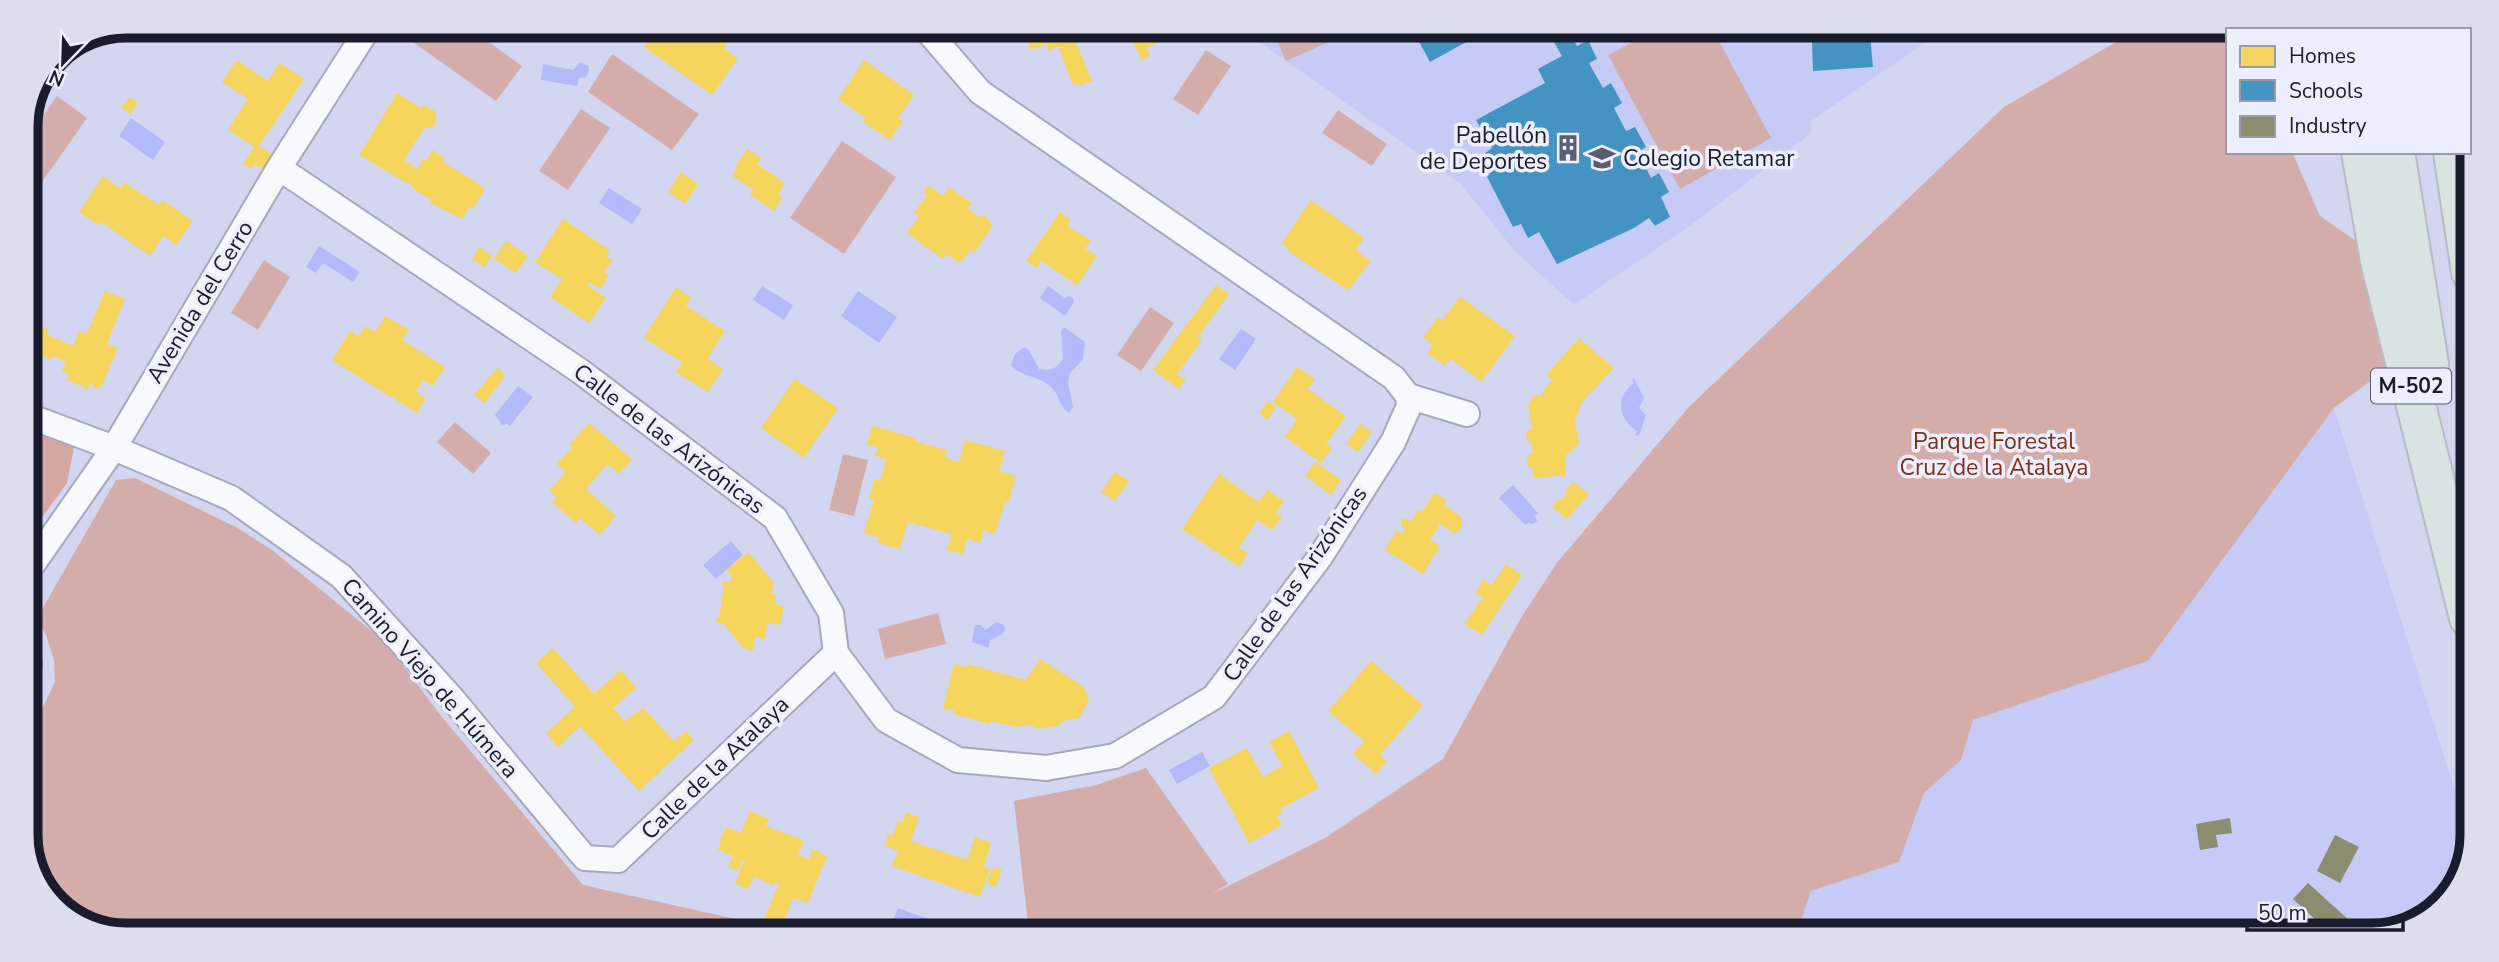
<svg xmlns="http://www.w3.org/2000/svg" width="2499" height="962" font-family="'Nunito Sans',sans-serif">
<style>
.built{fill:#c5cbf6}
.green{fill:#d4adab}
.forest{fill:#d5a7a2}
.water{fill:#b3bafa}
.homes{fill:#f6d55c}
.schools{fill:#4393c3}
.industry{fill:#8c8c6e}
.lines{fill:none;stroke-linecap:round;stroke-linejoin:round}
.minor-casing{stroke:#a5a8bd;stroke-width:28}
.trunk-casing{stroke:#b9bbc7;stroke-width:42}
.minor{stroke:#f8f9fd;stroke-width:24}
.trunk{stroke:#d8e4e2;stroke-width:38}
.labels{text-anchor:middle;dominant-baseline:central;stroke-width:7;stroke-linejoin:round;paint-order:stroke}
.shield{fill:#edefff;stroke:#595b6c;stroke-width:2}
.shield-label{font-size:21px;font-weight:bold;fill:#1a1c2d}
.poi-label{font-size:23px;fill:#1a1c2d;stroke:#edefff;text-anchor:end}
.street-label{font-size:23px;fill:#1a1c2d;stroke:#edefff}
.park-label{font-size:23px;fill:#7e2f13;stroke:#edefff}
.rim{fill:none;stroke:#1a1c2d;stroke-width:9}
</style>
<rect width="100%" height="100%" fill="#d2d6f0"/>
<path class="built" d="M 1241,29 L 1942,31 L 1811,121 L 1810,134 L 1691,225 L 1574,305 L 1514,250 L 1460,183 Z
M 2334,408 L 2468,832 L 2467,868 L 2428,919 L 2372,936 L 1785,934 L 1811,891 L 1899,862 L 1924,792 L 1961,760 L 1973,720 L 2148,661 Z"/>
<path class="green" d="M 419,27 L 468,27 L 522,66 L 496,101 L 410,40 Z
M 1272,29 L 1358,29 L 1286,61 Z
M 1656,30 L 1713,30 L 1771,138 L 1680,189 L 1608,55 Z
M 2135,31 L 2228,31 L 2228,152 L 2292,152 L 2320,216 L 2363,246 L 2388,368 L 2334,408 L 2148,661 L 1973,720 L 1961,760 L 1924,793 L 1899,862 L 1811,891 L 1799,925 L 1792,934 L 1029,933 L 1014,801 L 1096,785 L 1146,768 L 1228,884 L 1212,894 L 1325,838 L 1443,759 L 1521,618 L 1556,564 L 1689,407 L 2004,107 Z
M 1206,50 L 1231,66 L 1198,115 L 1173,99 Z
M 612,54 L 699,114 L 672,150 L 588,92 Z
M 57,96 L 87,118 L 42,182 L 26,171 L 26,140 Z
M 581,109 L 610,128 L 568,190 L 539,171 Z
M 1338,110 L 1387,144 L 1372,166 L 1322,133 Z
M 842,141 L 896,177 L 844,254 L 790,218 Z
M 264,260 L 290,277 L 258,330 L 231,313 Z
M 1150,307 L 1174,323 L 1141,371 L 1117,355 Z
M 455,422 L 491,453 L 473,474 L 437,442 Z
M 843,454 L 868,460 L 854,516 L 829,510 Z
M 135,478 L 236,527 L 272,550 L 385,642 L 442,717 L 583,885 L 795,932 L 94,930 L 47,897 L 27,842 L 26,728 L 42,709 L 55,682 L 54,660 L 46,635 L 37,618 L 116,480 Z
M 938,613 L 946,644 L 885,659 L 878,629 Z"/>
<path class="forest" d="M 26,423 L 75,442 L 67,483 L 26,540 Z"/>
<path class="water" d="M 580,62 L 588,66 L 589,70 L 586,77 L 579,78 L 577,86 L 541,80 L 543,64 L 573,70 Z
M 131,118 L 165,142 L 153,160 L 119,136 Z
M 609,188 L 642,209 L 632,224 L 599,203 Z
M 319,246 L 360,272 L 353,282 L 323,263 L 316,273 L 306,267 Z
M 762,286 L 793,305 L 784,320 L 753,300 Z
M 1048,286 L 1065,298 L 1069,296 L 1073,298 L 1074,302 L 1065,316 L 1040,298 Z
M 858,291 L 897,317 L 879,343 L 841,316 Z
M 1064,327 L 1085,342 L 1083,359 L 1070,373 L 1068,382 L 1073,407 L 1069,413 C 1057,404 1061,398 1053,389 C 1042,376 1022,378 1011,365 L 1015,354 L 1024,347 L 1029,350 L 1039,369 C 1052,371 1056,369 1063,359 L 1061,331 Z
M 1241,329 L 1256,339 L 1235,370 L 1219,359 Z
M 1634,378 L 1644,398 L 1639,408 L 1646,415 L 1639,436 L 1635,435 L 1637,431 C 1619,420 1614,397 1634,383 L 1632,379 Z
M 518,386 L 533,397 L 510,426 L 507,424 L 502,425 L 495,415 Z
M 1513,485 L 1538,513 L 1535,516 L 1537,521 L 1533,524 L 1529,523 L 1525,525 L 1499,498 Z
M 731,541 L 743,555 L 716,579 L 703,565 Z
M 996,622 L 1004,625 L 1005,630 L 1001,635 L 990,640 L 989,648 L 972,642 L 975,625 L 981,625 L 986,630 Z
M 1202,752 L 1210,766 L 1177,784 L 1169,770 Z
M 898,908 L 931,920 L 926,932 L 910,932 L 891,925 Z"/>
<path class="homes" d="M 486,27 L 576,27 L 576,30 L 570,29 L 568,35 L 534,29 L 532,42 L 485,33 Z
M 658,28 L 704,28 L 727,44 L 724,48 L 738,58 L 712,95 L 644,47 Z
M 1022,28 L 1084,29 L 1073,35 L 1092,81 L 1078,86 L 1077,83 L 1073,85 L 1058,46 L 1049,51 L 1047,44 L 1031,50 Z
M 1128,29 L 1156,29 L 1161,41 L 1147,48 L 1150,56 L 1141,60 Z
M 237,60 L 268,81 L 279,63 L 304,79 L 259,146 L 274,156 L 264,171 L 255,164 L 251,169 L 243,164 L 254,147 L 228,130 L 248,99 L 222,82 Z
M 864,60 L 914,95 L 898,118 L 903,121 L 890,140 L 863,122 L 866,118 L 838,99 Z
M 397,93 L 421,108 L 424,105 L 436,112 L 435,126 L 423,129 L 404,160 L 418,169 L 423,159 L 426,161 L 433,150 L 445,158 L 442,162 L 472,179 L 485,189 L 473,208 L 470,206 L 462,219 L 430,203 L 432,200 L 413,189 L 414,187 L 359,155 Z
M 130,97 L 138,103 L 130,114 L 121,108 Z
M 747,149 L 761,158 L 757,164 L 785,183 L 778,194 L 782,198 L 774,211 L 750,195 L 754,190 L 732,176 L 737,168 L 735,167 Z
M 681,172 L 698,184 L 685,204 L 668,192 Z
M 103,176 L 120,188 L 124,182 L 159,205 L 162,200 L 193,221 L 176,245 L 163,236 L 150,256 L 101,222 L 98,225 L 79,212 Z
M 928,185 L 943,196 L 949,187 L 972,203 L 968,209 L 979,217 L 984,216 L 990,220 L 992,227 L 974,253 L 970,250 L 963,260 L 958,262 L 946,254 L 943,259 L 907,233 L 919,216 L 914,213 L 927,195 L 923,193 Z
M 1311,200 L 1364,238 L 1356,250 L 1371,261 L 1348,290 L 1289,252 L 1288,248 L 1282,243 Z
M 1060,212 L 1070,219 L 1068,227 L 1091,240 L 1085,249 L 1097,256 L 1077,285 L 1041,261 L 1037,268 L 1026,261 Z
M 563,219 L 610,250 L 606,256 L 613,260 L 604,273 L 609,275 L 600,289 L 589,282 L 587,285 L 606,298 L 589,323 L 550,297 L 562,279 L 535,262 Z
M 506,241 L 528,256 L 516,273 L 494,259 Z
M 479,247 L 492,256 L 484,267 L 472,259 Z
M 1216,285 L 1229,294 L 1198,337 L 1202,340 L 1177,374 L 1186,380 L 1179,389 L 1153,370 Z
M 676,287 L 691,298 L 686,306 L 725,331 L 707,359 L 723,369 L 708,392 L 676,372 L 682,362 L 644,338 Z
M 105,291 L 125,299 L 107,344 L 118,348 L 101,388 L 99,387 L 98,389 L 92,387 L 93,384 L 90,383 L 88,389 L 67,380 L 69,374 L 62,371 L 66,362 L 53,356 L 51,360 L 39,354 L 33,368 L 26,365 L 28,320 L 49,329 L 47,335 L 73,346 L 79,331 L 87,334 Z
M 1460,297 L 1515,336 L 1481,382 L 1451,359 L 1444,365 L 1427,353 L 1433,345 L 1423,337 L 1438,317 L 1442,320 Z
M 385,316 L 409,330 L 402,340 L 445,367 L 433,386 L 423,380 L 416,392 L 426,399 L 417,413 L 332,360 L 350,331 L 358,337 L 365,326 L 375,332 Z
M 1579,338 L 1614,368 L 1581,403 L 1575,421 L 1579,444 L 1566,455 L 1566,475 L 1534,478 L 1533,469 L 1528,466 L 1527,456 L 1533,452 L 1531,442 L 1527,441 L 1526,431 L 1532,430 L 1528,404 L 1535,395 L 1541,395 L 1552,379 L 1547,374 Z
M 498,367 L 505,377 L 484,403 L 474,395 Z
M 1297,367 L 1315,379 L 1308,389 L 1346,416 L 1326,444 L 1332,448 L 1321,463 L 1285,437 L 1297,419 L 1273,402 Z
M 795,379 L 838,408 L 804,458 L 761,428 Z
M 1268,401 L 1276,407 L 1268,420 L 1259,413 Z
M 589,423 L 632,459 L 619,474 L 607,464 L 586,489 L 616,516 L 600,535 L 580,518 L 576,523 L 552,502 L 557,498 L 549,491 L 566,472 L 557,464 L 572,447 L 569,445 Z
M 1360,424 L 1372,432 L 1358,452 L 1346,444 Z
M 872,426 L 916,438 L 915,441 L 947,450 L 945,458 L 959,462 L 965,440 L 1005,451 L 999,471 L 1016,476 L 1008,503 L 1005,502 L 995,534 L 984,530 L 980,543 L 967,539 L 963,554 L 947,550 L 951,534 L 908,522 L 900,549 L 878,543 L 880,538 L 864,533 L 874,500 L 869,499 L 875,479 L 880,481 L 886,459 L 875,456 L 878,448 L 867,445 Z
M 1315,462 L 1341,480 L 1331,495 L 1305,476 Z
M 1115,472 L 1129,481 L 1115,501 L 1101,492 Z
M 1219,474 L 1259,502 L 1267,490 L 1284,501 L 1276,513 L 1282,517 L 1272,530 L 1257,520 L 1239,548 L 1248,553 L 1239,567 L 1182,529 Z
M 1573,482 L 1589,494 L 1567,519 L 1552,507 L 1560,498 L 1562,500 L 1567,493 L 1565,491 Z
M 1434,493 L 1447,500 L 1444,505 L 1462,518 L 1462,523 L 1460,529 L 1455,534 L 1440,524 L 1430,540 L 1440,546 L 1423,574 L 1385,550 L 1397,530 L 1403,534 L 1405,529 L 1402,527 L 1401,520 L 1405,518 L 1411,522 L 1418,510 L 1422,512 Z
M 748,552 L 774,583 L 771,593 L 776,594 L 775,604 L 784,606 L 780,625 L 768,623 L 765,639 L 755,637 L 753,651 L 743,648 L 724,624 L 715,622 L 717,617 L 719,617 L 724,587 L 722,586 L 723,581 L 730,582 L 732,576 L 726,570 Z
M 1506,564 L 1522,575 L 1482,635 L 1464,624 L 1483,597 L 1476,593 L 1483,579 L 1492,585 Z
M 553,648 L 594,694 L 621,670 L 636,688 L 613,708 L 624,721 L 643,708 L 674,741 L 686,731 L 694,740 L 639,791 L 580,726 L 558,747 L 546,733 L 575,707 L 536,663 Z
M 1040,659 L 1084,687 L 1089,701 L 1079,718 L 1063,721 L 1058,726 L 1037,729 L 1031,725 L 1016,727 L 991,721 L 990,724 L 954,714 L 955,711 L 943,708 L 954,664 L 967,667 L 968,664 L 1026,680 Z
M 1371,661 L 1423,705 L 1380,755 L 1387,761 L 1376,774 L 1353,754 L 1364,741 L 1328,711 Z
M 1289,731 L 1319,788 L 1280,809 L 1282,813 L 1277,816 L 1282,825 L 1249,843 L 1209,768 L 1247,748 L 1263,777 L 1282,766 L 1269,742 Z
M 750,811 L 769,819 L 766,826 L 794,837 L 800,836 L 798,839 L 804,841 L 798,855 L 809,859 L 813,849 L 827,856 L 808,903 L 793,898 L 783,923 L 764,919 L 779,884 L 774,882 L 773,885 L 754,877 L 748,889 L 735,883 L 744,860 L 742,860 L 737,871 L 728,867 L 733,856 L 718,850 L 721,841 L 719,840 L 727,827 L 741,833 Z
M 906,812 L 919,817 L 911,841 L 967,860 L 975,837 L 991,843 L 984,867 L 990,869 L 980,897 L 892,866 L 898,851 L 885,846 L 888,834 L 893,835 L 898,820 L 903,822 Z
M 993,867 L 1002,870 L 996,887 L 987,883 Z"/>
<path class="schools" d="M 1412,29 L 1438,29 L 1488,30 L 1430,62 Z
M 1564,30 L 1569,30 L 1577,46 L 1588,40 L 1597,59 L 1589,63 L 1603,88 L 1611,83 L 1622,103 L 1614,108 L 1626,131 L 1635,127 L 1646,147 L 1638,152 L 1651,178 L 1659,173 L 1669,192 L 1661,197 L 1670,217 L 1655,226 L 1649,218 L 1634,228 L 1557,264 L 1539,232 L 1528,238 L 1521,224 L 1513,227 L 1487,177 L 1492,171 L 1483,155 L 1492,148 L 1476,120 L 1545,83 L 1538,69 L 1562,56 L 1551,37 Z
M 1870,35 L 1873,67 L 1813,71 L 1812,41 Z"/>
<path class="industry" d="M 2230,818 L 2232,833 L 2216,835 L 2218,847 L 2200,850 L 2196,824 Z
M 2335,835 L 2359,847 L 2340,883 L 2317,871 Z
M 2308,883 L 2350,921 L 2337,936 L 2333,936 L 2293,899 Z"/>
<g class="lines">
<defs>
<path id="minor" d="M 279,168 L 580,371 L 775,518 L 831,613 L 836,653 L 886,720 L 958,760 L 1046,768 L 1115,756 L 1214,697 L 1320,557 L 1393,442 L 1409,406 L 1408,396 L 1394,378 L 980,92 L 925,28
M 1408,396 L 1467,414
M 26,415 L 114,448 L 231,498 L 341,576 L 450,696 L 585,858 L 618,860 L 836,653
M 26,574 L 114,448 L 279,168 L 369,27
M 26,655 L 29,663 L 26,686"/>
<path id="trunk" d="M 2361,152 L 2380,261 L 2469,618
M 2395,152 L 2429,364
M 2453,152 L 2471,272"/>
</defs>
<use href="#minor" class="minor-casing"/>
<use href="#trunk" class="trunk-casing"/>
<use href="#minor" class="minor"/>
<use href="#trunk" class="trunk"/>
</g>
<defs>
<symbol id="building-bare" viewBox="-9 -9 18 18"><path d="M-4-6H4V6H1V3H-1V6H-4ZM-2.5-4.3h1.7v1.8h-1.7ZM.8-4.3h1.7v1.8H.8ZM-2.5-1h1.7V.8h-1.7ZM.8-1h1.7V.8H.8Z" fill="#5a5d71" stroke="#edefff" stroke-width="2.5" paint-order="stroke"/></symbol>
<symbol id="school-bare" viewBox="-9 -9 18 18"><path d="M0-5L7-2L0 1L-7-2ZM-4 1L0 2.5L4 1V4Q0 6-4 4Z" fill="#5a5d71" stroke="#edefff" stroke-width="2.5" paint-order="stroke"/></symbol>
</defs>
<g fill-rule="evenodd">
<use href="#building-bare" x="1549" y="129" width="38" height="38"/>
<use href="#school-bare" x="1583" y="139" width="38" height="38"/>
</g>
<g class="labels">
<rect class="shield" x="2371" y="368.5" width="80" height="35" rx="5"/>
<g class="shield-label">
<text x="2411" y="386">M-502</text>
</g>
<g class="poi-label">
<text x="1547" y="135">Pabellón<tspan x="1547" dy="26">de Deportes</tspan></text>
<text x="1623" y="158" text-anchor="start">Colegio Retamar</text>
</g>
<g class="street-label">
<text transform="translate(200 302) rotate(-59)">Avenida del Cerro</text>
<text transform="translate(669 439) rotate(37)">Calle de las Arizónicas</text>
<text transform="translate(1295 584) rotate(-55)">Calle de las Arizónicas</text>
<text transform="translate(430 678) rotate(49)">Camino Viejo de Húmera</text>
<text transform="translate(715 768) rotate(-44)">Calle de la Atalaya</text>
</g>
<g class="park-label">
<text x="1994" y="441">Parque Forestal<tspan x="1994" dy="26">Cruz de la Atalaya</tspan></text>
</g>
</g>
<path d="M0 0H2499V962H0ZM126 38H2372A88 88 0 0 1 2460 126V835A88 88 0 0 1 2372 923H126A88 88 0 0 1 38 835V126A88 88 0 0 1 126 38Z" fill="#dcdeee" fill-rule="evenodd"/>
<path class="rim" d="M126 38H2372A88 88 0 0 1 2460 126V835A88 88 0 0 1 2372 923H126A88 88 0 0 1 38 835V126A88 88 0 0 1 126 38Z"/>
<rect x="2226" y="28" width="245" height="126" fill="#edefff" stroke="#999bab" stroke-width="2"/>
<rect x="2240" y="46" width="35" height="21" fill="#f6d55c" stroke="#999bab" stroke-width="2"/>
<text x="2289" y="63" font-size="21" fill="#1a1c2d">Homes</text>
<rect x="2240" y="80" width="35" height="21" fill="#4393c3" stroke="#999bab" stroke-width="2"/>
<text x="2289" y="98" font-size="21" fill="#1a1c2d">Schools</text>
<rect x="2240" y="116" width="35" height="21" fill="#8c8c6e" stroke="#999bab" stroke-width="2"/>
<text x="2289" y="133" font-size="21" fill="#1a1c2d">Industry</text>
<g transform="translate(63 63) rotate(203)" stroke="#edefff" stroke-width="5" paint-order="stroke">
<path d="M0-5L12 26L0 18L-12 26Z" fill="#1a1c2d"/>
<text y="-10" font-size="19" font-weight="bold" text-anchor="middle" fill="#1a1c2d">N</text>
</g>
<path d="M2247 920v10h156v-10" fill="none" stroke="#1a1c2d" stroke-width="3.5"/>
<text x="2258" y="920" font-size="21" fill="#1a1c2d" stroke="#edefff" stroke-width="5" paint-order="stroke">50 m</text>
</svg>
